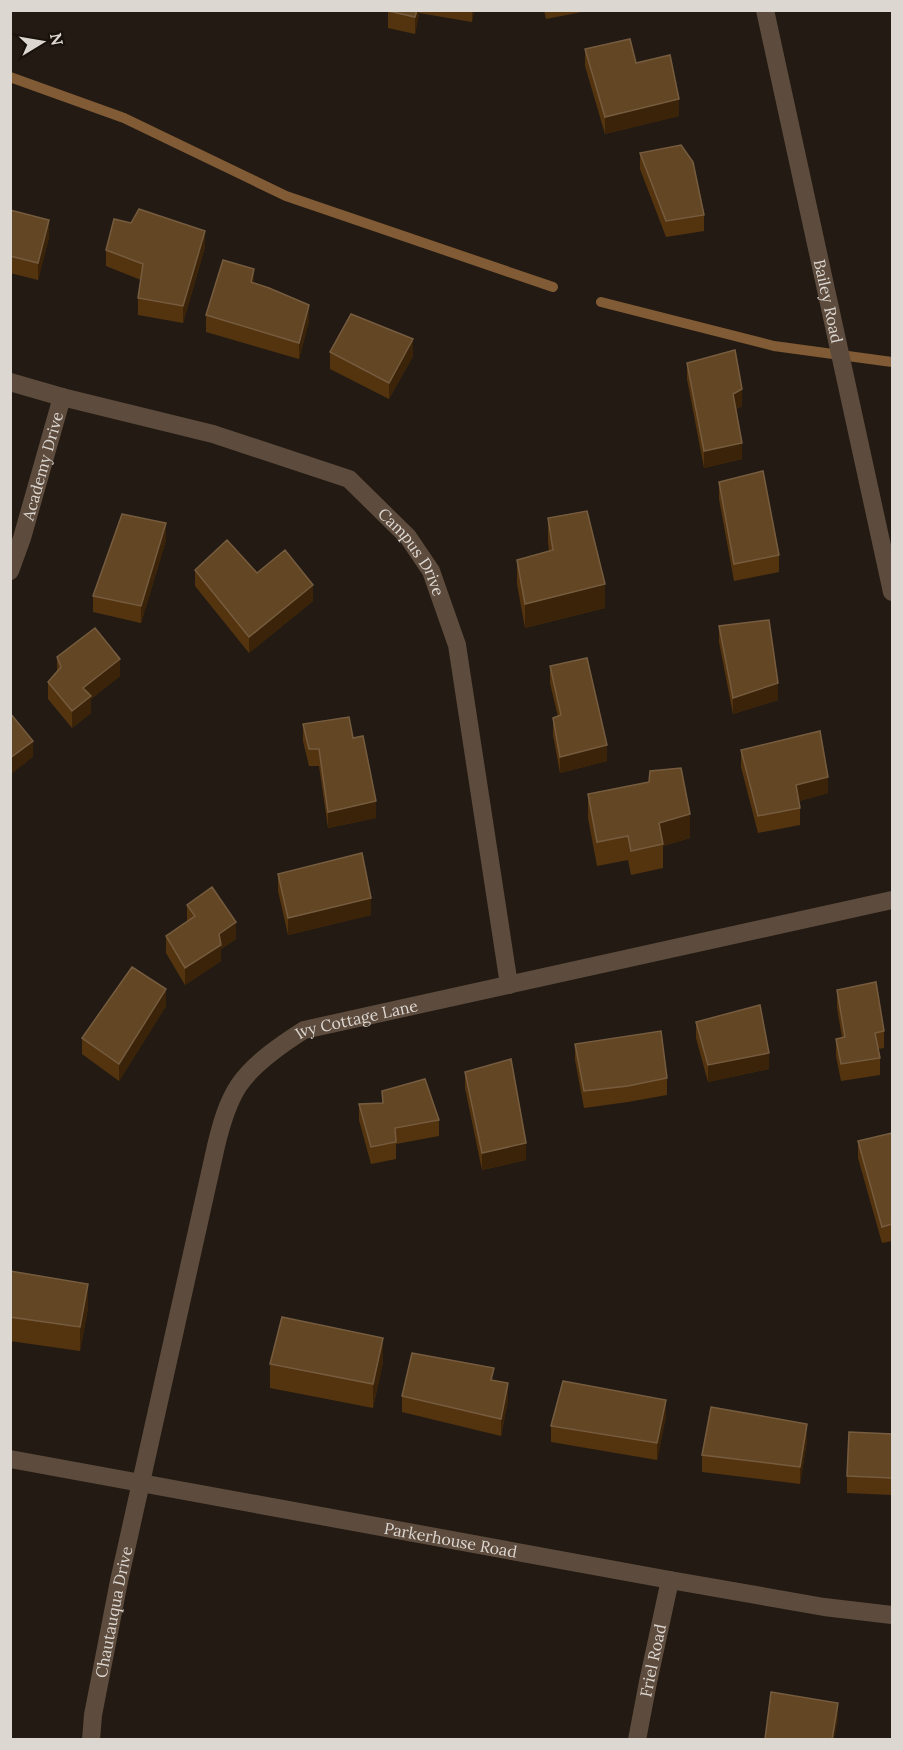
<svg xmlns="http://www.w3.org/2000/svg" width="903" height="1750" font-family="Lora,serif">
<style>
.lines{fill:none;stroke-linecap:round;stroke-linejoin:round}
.stream{stroke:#815b35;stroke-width:10}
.minor{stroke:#5d4c3d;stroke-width:18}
.wall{fill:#54340f}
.shaded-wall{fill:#3a2308}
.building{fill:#634624;stroke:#765c3f;stroke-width:1.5}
.labels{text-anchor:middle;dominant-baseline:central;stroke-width:4.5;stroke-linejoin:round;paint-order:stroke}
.street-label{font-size:16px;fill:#ddd7d2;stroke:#19120a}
</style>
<rect width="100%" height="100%" fill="#231b13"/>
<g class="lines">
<path class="stream" d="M 10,77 L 124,118 L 286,196 L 553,287
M 601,302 L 774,346 L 892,362"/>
<g class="minor">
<path id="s1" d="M 765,10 L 892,592"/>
<path id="s2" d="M 10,382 L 62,397 L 213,434 L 349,479 L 408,537 L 431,571 L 457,645 L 509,985"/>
<path id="s3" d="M 10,571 L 22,538 L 62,397"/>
<path id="s4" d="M 10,1459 L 670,1580 L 824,1607 L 892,1615"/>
<path id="s5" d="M 91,1740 L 93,1715 L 119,1581 L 216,1146 C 221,1125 227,1103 239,1085 C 254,1063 282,1044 304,1030 L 892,900"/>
<path id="s6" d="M 637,1740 L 648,1682 L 670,1580"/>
</g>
</g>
<path class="wall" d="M 388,10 L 474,10 L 472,22 L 419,13 L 415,34 L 388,28 Z
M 544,10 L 592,10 L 546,19 Z
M 585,49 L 636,63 L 679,116 L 605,134 L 585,66 Z
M 640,153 L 704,215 L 704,231 L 666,237 L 640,169 Z
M 10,210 L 49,237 L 38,280 L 10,273 Z
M 205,247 L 183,323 L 138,315 L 138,298 L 141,280 L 106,266 L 106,250 Z
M 254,283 L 309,321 L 299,359 L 206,332 L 206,315 Z
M 330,352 L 413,356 L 389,399 L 330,369 Z
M 687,363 L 742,406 L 736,409 L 742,459 L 704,468 L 687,379 Z
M 719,482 L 779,555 L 779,572 L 734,581 L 719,499 Z
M 548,518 L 605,608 L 525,628 L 517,584 L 517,560 L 549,551 L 548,542 Z
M 166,540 L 141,623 L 93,612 L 93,596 Z
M 195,570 L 257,573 L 313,601 L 249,653 L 195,586 Z
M 719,626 L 778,700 L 733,714 L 719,642 Z
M 57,657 L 120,676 L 91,699 L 91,713 L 72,728 L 48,699 L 48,682 L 57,672 Z
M 550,666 L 607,761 L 560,773 L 553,735 L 553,718 L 558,717 L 550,683 Z
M 303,724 L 353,738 L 376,818 L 328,828 L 319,766 L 309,766 L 303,741 Z
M 741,750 L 828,793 L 799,801 L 800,808 L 800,825 L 758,833 L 741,767 Z
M 588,794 L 690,838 L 663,846 L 663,868 L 631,875 L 628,860 L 597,866 L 588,818 Z
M 278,874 L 371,915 L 288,935 L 278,891 Z
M 187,905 L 236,939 L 221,949 L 221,961 L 185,985 L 166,953 L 166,936 L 187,921 Z
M 837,990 L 884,1031 L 884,1048 L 878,1049 L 880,1058 L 880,1075 L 841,1081 L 836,1056 L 836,1039 L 842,1038 L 837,1007 Z
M 166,1006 L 119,1081 L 82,1054 L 82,1038 Z
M 696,1022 L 769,1069 L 708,1082 L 696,1038 Z
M 575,1044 L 667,1078 L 667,1095 L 628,1102 L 584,1108 L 575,1060 Z
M 465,1072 L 526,1160 L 482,1170 L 465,1088 Z
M 382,1091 L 439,1120 L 439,1136 L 396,1144 L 396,1159 L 371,1164 L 359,1120 L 359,1104 L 382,1103 Z
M 892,1133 L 892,1241 L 882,1243 L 858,1158 L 858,1141 Z
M 10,1271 L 88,1308 L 80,1351 L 10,1341 Z
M 383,1362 L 373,1408 L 270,1388 L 270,1364 Z
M 494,1380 L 508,1400 L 501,1436 L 402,1412 L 402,1396 Z
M 666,1416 L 657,1460 L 551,1442 L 551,1426 Z
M 892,1434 L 892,1495 L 847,1493 L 847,1476 Z
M 807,1441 L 800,1484 L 702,1472 L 702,1455 Z"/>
<path class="shaded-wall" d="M 417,10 L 419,10 L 419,13 L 415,34 L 415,17 Z
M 472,10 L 474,10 L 472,22 Z
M 679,99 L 679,116 L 605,134 L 605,117 Z
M 49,220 L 49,237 L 38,280 L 38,263 Z
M 205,231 L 205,247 L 183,323 L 183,306 Z
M 254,269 L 254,286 L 251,282 Z
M 309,305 L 309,321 L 299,359 L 299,343 Z
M 413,339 L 413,356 L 389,399 L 389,383 Z
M 742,389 L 742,406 L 733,410 L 733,394 Z
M 742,443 L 742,459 L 704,468 L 704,451 Z
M 166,523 L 166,540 L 141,623 L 141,606 Z
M 605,584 L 605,608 L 525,628 L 525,604 Z
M 313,585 L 313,601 L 249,653 L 249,637 Z
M 120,659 L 120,676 L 91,699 L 91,713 L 72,728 L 72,711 L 83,688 Z
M 778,683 L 778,700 L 733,714 L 733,698 Z
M 33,741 L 33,757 L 10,775 L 10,758 Z
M 607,745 L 607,761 L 560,773 L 560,757 Z
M 828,777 L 828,793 L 796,802 L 796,785 Z
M 376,801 L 376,818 L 328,828 L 328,812 Z
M 690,814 L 690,838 L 663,846 L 659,823 Z
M 371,898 L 371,915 L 288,935 L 288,918 Z
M 236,922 L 236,939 L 221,949 L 221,961 L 185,985 L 185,968 L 219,934 Z
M 166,989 L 166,1006 L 119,1081 L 119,1064 Z
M 769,1053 L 769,1069 L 708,1082 L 708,1065 Z
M 526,1143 L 526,1160 L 482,1170 L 482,1153 Z
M 88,1284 L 88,1308 L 80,1351 L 80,1327 Z
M 383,1338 L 383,1362 L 373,1408 L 373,1384 Z
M 508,1383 L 508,1400 L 501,1436 L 501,1419 Z
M 666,1400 L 666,1416 L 657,1460 L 657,1443 Z
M 807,1424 L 807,1441 L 800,1484 L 800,1467 Z
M 838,1703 L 838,1720 L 834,1740 L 832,1740 Z"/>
<path class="building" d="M 388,10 L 417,10 L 415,17 L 388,11 Z
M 630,39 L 636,63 L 670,55 L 679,99 L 605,117 L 585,49 Z
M 681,145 L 693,162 L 704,215 L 666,221 L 640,153 Z
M 139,209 L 205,231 L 183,306 L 138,298 L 143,264 L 106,250 L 114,219 L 131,223 Z
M 10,210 L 49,220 L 38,263 L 10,256 Z
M 223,260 L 254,269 L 251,282 L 269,288 L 309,305 L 299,343 L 206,315 Z
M 351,314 L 413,339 L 389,383 L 330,352 Z
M 735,350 L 742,389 L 733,394 L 742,443 L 704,451 L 687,363 Z
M 763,471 L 779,555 L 734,564 L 719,482 Z
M 587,511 L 605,584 L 525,604 L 517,560 L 553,550 L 548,518 Z
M 122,514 L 166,523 L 141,606 L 93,596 Z
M 227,540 L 257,573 L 285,550 L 313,585 L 249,637 L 195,570 Z
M 769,620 L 778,683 L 733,698 L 719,626 Z
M 95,628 L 120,659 L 83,688 L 91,696 L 72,711 L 48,682 L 61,667 L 57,657 Z
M 587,658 L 607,745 L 560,757 L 553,718 L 561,715 L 550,666 Z
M 10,713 L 33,741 L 10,758 Z
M 349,717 L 353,738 L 363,736 L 376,801 L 328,812 L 319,749 L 309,749 L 303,724 Z
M 820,731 L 828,777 L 796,785 L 800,808 L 758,816 L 741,750 Z
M 681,768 L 690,814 L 659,823 L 663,844 L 631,851 L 628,836 L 597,842 L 588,794 L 649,782 L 650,771 Z
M 362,853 L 371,898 L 288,918 L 278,874 Z
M 212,887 L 236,922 L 219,934 L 221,945 L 185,968 L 166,936 L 195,916 L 187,905 Z
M 132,967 L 166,989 L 119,1064 L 82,1038 Z
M 876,982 L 884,1031 L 875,1033 L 880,1058 L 841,1064 L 836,1039 L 845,1037 L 837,990 Z
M 760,1005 L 769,1053 L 708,1065 L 696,1022 Z
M 661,1031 L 667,1078 L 628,1086 L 584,1091 L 575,1044 Z
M 511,1059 L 526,1143 L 482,1153 L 465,1072 Z
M 425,1079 L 439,1120 L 395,1128 L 396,1142 L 371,1147 L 359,1104 L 383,1103 L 382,1091 Z
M 892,1133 L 892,1224 L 882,1227 L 858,1141 Z
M 10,1271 L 88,1284 L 80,1327 L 10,1317 Z
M 282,1317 L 383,1338 L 373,1384 L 270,1364 Z
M 412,1353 L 494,1368 L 491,1380 L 508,1383 L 501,1419 L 402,1396 Z
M 563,1381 L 666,1400 L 657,1443 L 551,1426 Z
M 711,1407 L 807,1424 L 800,1467 L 702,1455 Z
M 849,1432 L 892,1434 L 892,1478 L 847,1476 Z
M 771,1692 L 838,1703 L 832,1740 L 765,1739 Z"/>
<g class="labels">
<g class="street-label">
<text stroke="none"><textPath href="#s1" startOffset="298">Bailey Road</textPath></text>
<text stroke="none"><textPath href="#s3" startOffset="110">Academy Drive</textPath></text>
<text stroke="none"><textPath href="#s2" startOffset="450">Campus Drive</textPath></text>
<text stroke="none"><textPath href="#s5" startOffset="812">Ivy Cottage Lane</textPath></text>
<text stroke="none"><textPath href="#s4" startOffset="448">Parkerhouse Road</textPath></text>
<text stroke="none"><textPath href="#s5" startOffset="130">Chautauqua Drive</textPath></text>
<text stroke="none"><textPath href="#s6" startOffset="81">Friel Road</textPath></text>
</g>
</g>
<rect width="903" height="1750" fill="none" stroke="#ddd7d2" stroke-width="24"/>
<g transform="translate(42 42) rotate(79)" stroke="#19120a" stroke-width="4.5" paint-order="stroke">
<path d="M0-4.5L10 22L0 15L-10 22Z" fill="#ddd7d2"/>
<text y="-9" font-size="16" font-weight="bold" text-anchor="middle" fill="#ddd7d2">N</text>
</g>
</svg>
